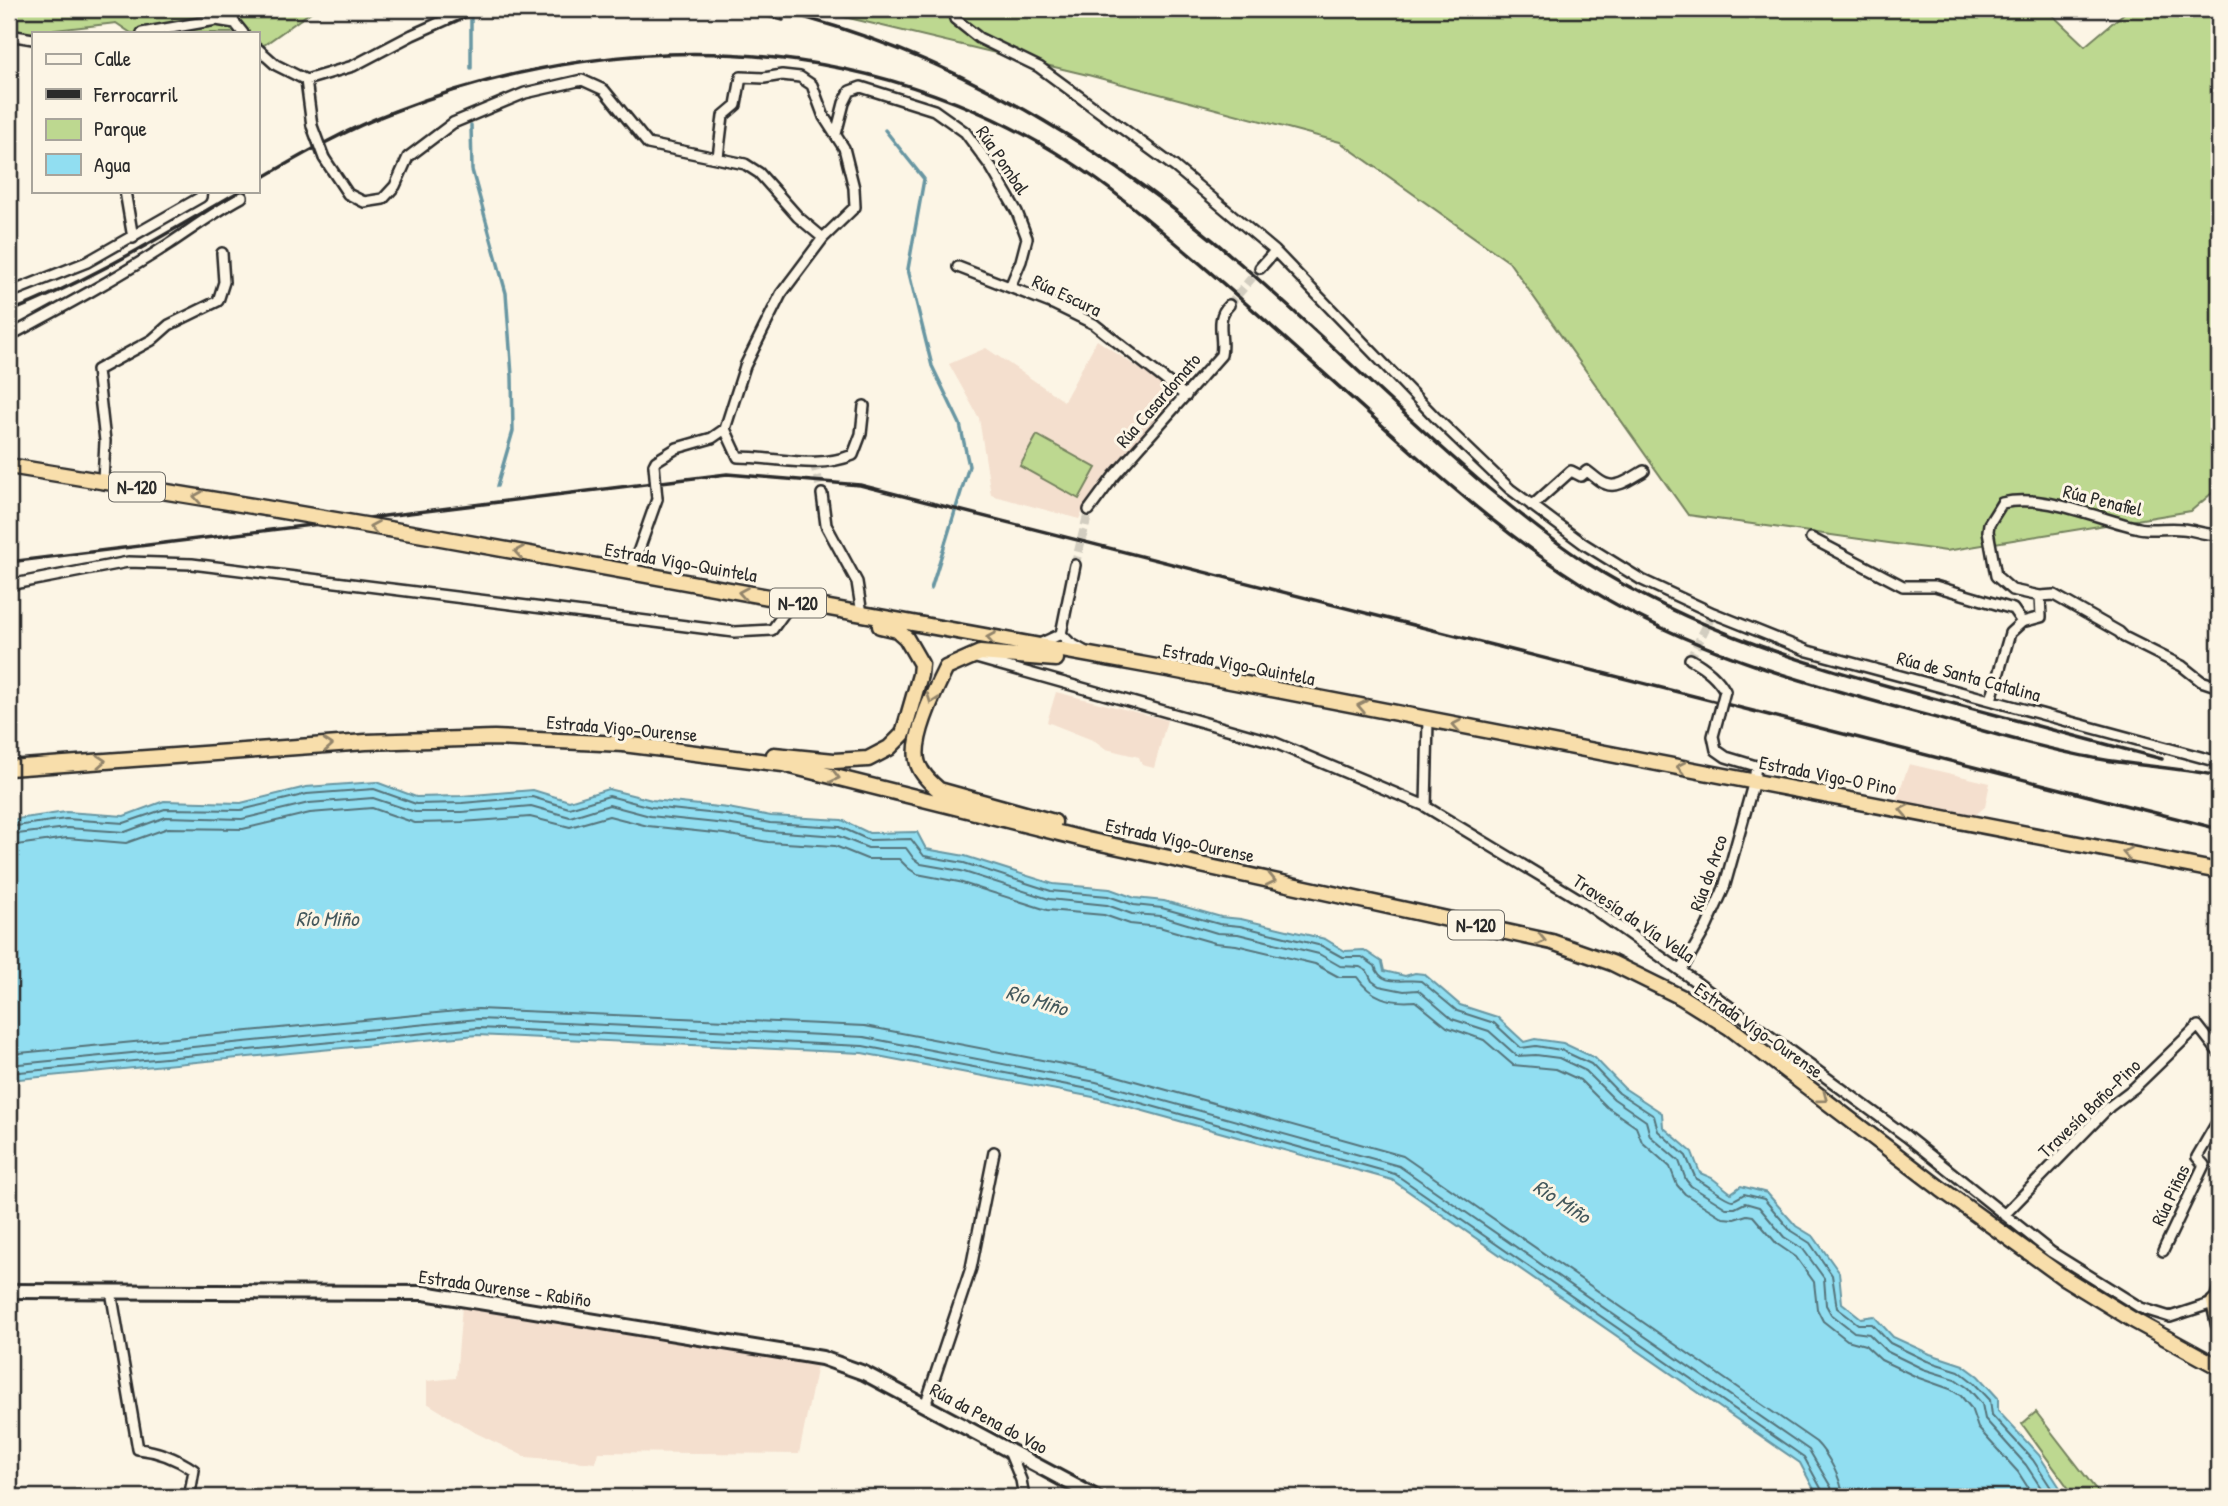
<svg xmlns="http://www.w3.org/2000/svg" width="2228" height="1506" font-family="'Patrick Hand',sans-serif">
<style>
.built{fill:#f4dfce}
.green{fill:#bdd890;stroke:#74825e;stroke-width:2}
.water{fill:#91def1;stroke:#6896a2;stroke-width:2}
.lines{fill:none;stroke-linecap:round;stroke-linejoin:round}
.shore{stroke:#54737a;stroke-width:2}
.stream{stroke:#6896a2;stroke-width:3.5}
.minor-tunnel{stroke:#d2cdc0;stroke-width:9;stroke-dasharray:9 4.5;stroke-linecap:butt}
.minor-casing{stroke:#2b2b2b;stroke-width:14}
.secondary-casing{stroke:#2b2b2b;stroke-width:18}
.trunk-casing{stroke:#2b2b2b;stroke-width:19}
.minor{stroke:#fcf5e5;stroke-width:9}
.secondary{stroke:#fcf5e5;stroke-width:12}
.trunk{stroke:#f8deab;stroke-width:14}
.rail{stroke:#2b2b2b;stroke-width:3.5}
.minor-bridge-casing{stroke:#2b2b2b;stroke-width:14;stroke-linecap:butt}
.trunk-bridge-casing{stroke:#2b2b2b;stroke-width:19;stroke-linecap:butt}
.minor-bridge{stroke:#fcf5e5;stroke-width:9}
.trunk-bridge{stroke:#f8deab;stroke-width:14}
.oneway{stroke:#92846b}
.labels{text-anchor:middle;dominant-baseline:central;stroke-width:6;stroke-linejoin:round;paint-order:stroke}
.shield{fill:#fcf5e5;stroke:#6a6863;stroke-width:2}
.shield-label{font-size:18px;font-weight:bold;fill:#2b2b2b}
.street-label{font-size:19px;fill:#2b2b2b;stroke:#fcf5e5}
.water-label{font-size:21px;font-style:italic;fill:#44585c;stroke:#fcf5e5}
</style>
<rect width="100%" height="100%" fill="#fcf5e5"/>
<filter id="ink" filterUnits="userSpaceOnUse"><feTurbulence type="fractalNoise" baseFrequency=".0143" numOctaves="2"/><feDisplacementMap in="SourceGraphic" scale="14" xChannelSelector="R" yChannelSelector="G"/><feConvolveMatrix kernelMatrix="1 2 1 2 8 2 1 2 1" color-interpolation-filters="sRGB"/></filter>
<g filter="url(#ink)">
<path class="built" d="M 1097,340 L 1175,393 L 1174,400 L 1106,475 L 1089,499 L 1079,519 L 991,495 L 979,418 L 949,364 L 986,348 L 1064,401 Z
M 1056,692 L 1167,720 L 1154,768 L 1142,765 L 1139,757 L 1106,749 L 1095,741 L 1047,722 Z
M 1909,764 L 1990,783 L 1985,807 L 1975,815 L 1896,801 Z
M 462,1306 L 817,1365 L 799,1454 L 598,1452 L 595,1463 L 526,1457 L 476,1433 L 427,1403 L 427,1381 L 456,1378 Z"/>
<path class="green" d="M 9,9 L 315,9 L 257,50 L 257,33 L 131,33 L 116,23 L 29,33 L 9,50 Z
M 811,9 L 2046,9 L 2085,46 L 2129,9 L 2219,9 L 2219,487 L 2191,511 L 1946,551 L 1688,515 L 1509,262 L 1340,142 L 1088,75 Z
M 1037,435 L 1096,468 L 1079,499 L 1020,466 Z
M 2036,1412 L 2094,1487 L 2103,1497 L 2075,1497 L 2022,1424 Z"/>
<path class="water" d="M 376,782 L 416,797 L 461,796 L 533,790 L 569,801 L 608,789 L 652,800 L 728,808 L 771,816 L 842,820 L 869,833 L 917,832 L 926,849 L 965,856 L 1053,884 L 1110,889 L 1135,898 L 1164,901 L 1221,917 L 1241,919 L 1325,939 L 1345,951 L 1364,950 L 1382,962 L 1384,971 L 1405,976 L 1415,973 L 1424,974 L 1460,1005 L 1497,1017 L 1524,1042 L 1535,1039 L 1563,1043 L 1595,1058 L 1624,1088 L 1662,1113 L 1663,1127 L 1692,1152 L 1700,1173 L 1712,1178 L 1731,1193 L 1741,1186 L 1767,1193 L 1796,1226 L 1814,1237 L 1839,1272 L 1842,1303 L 1861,1318 L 1874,1316 L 1893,1337 L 1930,1354 L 1963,1365 L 1978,1376 L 1998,1398 L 1998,1411 L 2039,1455 L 2066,1497 L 1818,1497 L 1800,1463 L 1392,1180 L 1093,1097 L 862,1053 L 477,1035 L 9,1080 L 9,820 L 66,812 L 124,816 L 164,801 L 241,803 L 306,787 Z"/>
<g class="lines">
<path class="shore" d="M 9,827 L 66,819 L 124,823 L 165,809 L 241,810 L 307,794 L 374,789 L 416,804 L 462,803 L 532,797 L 569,808 L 609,796 L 651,807 L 727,815 L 770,823 L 840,827 L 869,840 L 911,839 L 924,856 L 964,863 L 1051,891 L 1108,896 L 1134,905 L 1162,908 L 1219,924 L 1240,926 L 1322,946 L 1342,957 L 1362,957 L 1375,966 C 1381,988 1405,978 1421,981 L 1457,1011 L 1494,1023 L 1521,1048 L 1536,1046 L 1561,1050 L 1591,1064 L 1619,1093 L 1654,1116 L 1658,1131 L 1686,1156 L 1696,1179 C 1704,1182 1727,1201 1733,1200 C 1734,1200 1743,1195 1744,1194 L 1764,1199 L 1791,1231 L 1810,1243 L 1832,1275 L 1837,1308 L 1858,1324 L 1872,1324 L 1890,1343 L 1927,1361 L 1959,1371 L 1973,1382 L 1990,1400 L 1992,1415 L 2033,1460 L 2057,1497
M 9,835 L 67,828 L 125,832 L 166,817 L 242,819 L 309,803 L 373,798 L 415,812 L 462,812 L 531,806 L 570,817 L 609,805 L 650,816 L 726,824 L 769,831 L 838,836 L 868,848 L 906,848 L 914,859 L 921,864 L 961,871 L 1049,899 L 1107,905 L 1132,914 L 1161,916 L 1217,933 L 1238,934 L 1319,954 L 1340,966 L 1360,967 L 1367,971 L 1372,981 L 1379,986 L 1404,991 L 1418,990 L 1452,1019 L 1489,1031 L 1517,1056 L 1536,1055 L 1559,1058 L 1586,1071 L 1614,1099 L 1646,1121 L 1650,1136 L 1679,1161 L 1686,1180 L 1691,1186 L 1726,1208 L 1735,1208 L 1745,1203 L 1759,1207 L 1784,1237 L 1803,1249 L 1824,1278 L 1826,1305 L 1831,1314 L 1854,1332 L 1869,1334 L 1886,1351 L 1923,1369 L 1955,1379 L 1968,1388 L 1982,1404 L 1985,1419 L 2026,1465 L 2047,1497
M 9,846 L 67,838 L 126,843 L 168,828 L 243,829 L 310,813 L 372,808 L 415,823 L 462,822 L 530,817 L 570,827 L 609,816 L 648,826 L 724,834 L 768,842 L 835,846 L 867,859 L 899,859 L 908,868 L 917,874 L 959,882 L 1047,910 L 1104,915 L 1130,924 L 1159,927 L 1215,943 L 1236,945 L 1315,964 L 1339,977 L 1357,977 C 1371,998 1390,1003 1415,1001 L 1447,1027 L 1484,1040 L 1513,1065 L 1556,1069 L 1580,1080 L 1607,1107 L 1636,1127 L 1642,1142 L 1670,1167 L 1677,1185 L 1685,1194 L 1723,1218 L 1734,1219 L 1747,1215 L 1753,1216 L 1777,1244 L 1796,1257 L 1814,1282 L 1817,1309 L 1823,1321 L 1847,1340 L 1865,1345 L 1881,1360 L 1919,1378 L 1950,1389 L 1961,1396 L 1971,1408 L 1978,1428 L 2018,1472 L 2034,1497
M 9,1054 L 478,1009 L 865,1026 L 1099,1071 L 1403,1156 L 1816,1442 C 1828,1454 1842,1480 1843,1497
M 9,1065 L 478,1019 L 864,1037 L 1096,1082 L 1399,1166 L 1809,1450 L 1831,1487 L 1833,1497
M 9,1073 L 478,1028 L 863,1046 L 1094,1090 L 1395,1174 L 1804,1457 L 1823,1492 L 1824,1497"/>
<path class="stream" d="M 471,18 L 471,68
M 471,125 L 472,170 L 506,293 L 512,376 L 513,431 L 497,486
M 885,130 L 924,179 L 908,269 L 932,366 L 960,424 L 969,466 L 931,589"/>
<path class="minor-tunnel" d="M 1229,305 L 1260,268
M 814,463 L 822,494
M 1075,565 L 1089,510
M 1690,659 L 1713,613"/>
<defs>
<path id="minor" d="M 953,9 L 955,19 L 979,38 L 1039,67 L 1175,167 L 1275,251 L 1436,418 L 1510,489 L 1584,544 L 1642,580 L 1713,613 L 1808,651 L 2219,762
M 142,33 L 216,20 L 235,23 L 243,33
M 9,35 L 33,39
M 257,48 L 276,65 L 306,80 L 353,66 L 412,35 L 470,9
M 306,80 L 312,126
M 836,134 L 844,103 L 850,91 L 861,87 L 934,110 L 965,132 L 991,167 L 1017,212 L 1027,238 L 1021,261 L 1010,287
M 324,158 L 348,194 L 364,202 L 383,199 L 395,186 L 408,157 L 453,123 L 525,93 L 582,80 L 604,90 L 648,144 L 745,164 L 759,173 L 798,217 L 823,238
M 125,191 L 133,238
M 958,267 L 1053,304 L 1094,324 L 1186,396
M 1260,268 L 1275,251
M 9,293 L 87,262 L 201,197 L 202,191
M 9,336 C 63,307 117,278 169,244 C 193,228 216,211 242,197
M 725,429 L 738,457 C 777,457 816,470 853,455 L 861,434 L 864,406
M 654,465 L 656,461 L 677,448 L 712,438 L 725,429 L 745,366 L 781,294 L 823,238 L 855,207 L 854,188 L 844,148 L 824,117 L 812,85 L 800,77 L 782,75 L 764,78 L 741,77 L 736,105 L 723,116 L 718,157
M 103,481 L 105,441 L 97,370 L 152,340 L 169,325 L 218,301 L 224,282 L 222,253
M 822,494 L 826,525 L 857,582 L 862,614
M 1532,506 L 1571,471 L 1581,476 L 1587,471 C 1593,475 1599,482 1606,484 C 1618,489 1633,477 1644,471
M 1089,510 L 1114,476 L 1221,355 C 1225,338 1214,319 1229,305
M 2219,534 C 2206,536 2196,530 2182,529 C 2168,527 2153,531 2139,528 C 2098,519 2045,493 2002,503 L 1989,524 L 1988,531 L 1996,576 L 2012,590 L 2040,596 L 2054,595 L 2119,632 L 2124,637 L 2182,666 L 2201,681 L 2219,687
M 1811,538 L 1903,586 L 1935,586 L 2013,609 L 2022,622
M 631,572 L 657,499
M 9,585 L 128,562 L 192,564 L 734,632 L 772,630 L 792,602
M 1061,634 L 1075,565
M 1061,634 L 1070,643 L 1084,651
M 1037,645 L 1061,634
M 976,658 L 1273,742 L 1423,805 L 1584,902 L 1681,971 L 1906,1136 L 2051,1252 L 2141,1308 L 2170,1317 L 2216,1302
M 1690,659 C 1705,667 1717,676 1725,691
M 1991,700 L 2010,633 L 2022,622 L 2041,617 L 2040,596
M 1426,807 L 1428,720
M 1681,971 L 1707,926 L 1724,888 L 1754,781 L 1756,766 L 1726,757 L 1716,750 L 1713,736 L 1719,714
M 2004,1215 L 2109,1107 L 2134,1088 L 2198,1026 L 2219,1053
M 2163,1251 L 2204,1165 L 2197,1157 L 2219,1119
M 111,1291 L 138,1449 C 159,1451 176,1458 194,1470 L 190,1493 L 185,1497
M 2214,1302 L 2219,1287
M 925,1406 L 971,1268 L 994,1152
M 1009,1451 L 1021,1480 L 1024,1497"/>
<path id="secondary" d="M 9,1291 L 424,1293 L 822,1358 L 864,1373 L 1096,1497"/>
<path id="trunk" d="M 9,466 L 265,508
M 441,538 L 1173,670 L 2219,871
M 774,755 L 834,761 L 868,759 L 889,748 L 903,734 L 920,675 L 921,664 L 906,638 L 897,630 L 880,626
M 9,768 L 366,742 L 494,738 L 623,744 L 783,764 L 1087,840 L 1552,942 L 1612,963 L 1681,997 L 1729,1027 L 1941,1189 L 2063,1277 L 2133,1320 L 2219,1367
M 1054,822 L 939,790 C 931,783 922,775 918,764 C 910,740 935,690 946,668 L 980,653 L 1056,659
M 2214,1302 L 2219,1325"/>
</defs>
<use href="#minor" class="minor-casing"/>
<use href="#secondary" class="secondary-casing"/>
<use href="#trunk" class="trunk-casing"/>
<use href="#minor" class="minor"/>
<use href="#secondary" class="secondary"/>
<use href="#trunk" class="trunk"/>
<path class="rail" d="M 741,9 L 783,20
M 772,9 C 964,54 1136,166 1279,298 C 1349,361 1416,427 1488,488 C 1519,513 1551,540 1584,561 C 1694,632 1818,668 1944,701 C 2016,720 2089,740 2162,759
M 257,181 C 301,155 347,129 395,111 C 640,16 915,34 1125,201 C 1211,270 1292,345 1374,418 C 1448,485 1522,550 1608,600 C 1707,657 1819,687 1929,716 C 1982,730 2035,747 2089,757 C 2132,766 2176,767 2219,776
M 9,312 C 90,281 165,234 240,191
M 9,562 L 727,474 L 860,485 L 2219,829"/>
<defs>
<path id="minor-bridge" d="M 312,126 L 324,158
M 654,465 L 657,499
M 1719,714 L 1725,691"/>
<path id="trunk-bridge" d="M 265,508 L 441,538"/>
</defs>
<use href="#minor-bridge" class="minor-bridge-casing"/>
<use href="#trunk-bridge" class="trunk-bridge-casing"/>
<use href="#minor-bridge" class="minor-bridge"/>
<use href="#trunk-bridge" class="trunk-bridge"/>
</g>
<defs><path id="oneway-chevron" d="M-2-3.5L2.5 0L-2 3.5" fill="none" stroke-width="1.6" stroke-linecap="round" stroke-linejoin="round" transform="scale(1.75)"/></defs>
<g class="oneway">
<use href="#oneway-chevron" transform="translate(198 497) rotate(-171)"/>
<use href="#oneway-chevron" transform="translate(374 527) rotate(-170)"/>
<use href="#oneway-chevron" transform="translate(519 552) rotate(-170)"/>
<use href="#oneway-chevron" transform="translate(743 593) rotate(-170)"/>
<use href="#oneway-chevron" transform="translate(991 638) rotate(-170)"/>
<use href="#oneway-chevron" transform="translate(932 699) rotate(110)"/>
<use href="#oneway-chevron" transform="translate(1362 706) rotate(-169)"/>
<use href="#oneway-chevron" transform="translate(1457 725) rotate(-169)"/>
<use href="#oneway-chevron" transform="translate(328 745) rotate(-4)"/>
<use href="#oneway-chevron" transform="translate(101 761) rotate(-4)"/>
<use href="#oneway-chevron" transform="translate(1681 767) rotate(-169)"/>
<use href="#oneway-chevron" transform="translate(835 777) rotate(14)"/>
<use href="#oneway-chevron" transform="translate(1904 810) rotate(-169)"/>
<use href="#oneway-chevron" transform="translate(2127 853) rotate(-169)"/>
<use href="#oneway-chevron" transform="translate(1271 880) rotate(13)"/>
<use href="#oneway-chevron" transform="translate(1541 940) rotate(13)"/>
<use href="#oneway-chevron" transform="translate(1823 1098) rotate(37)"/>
</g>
</g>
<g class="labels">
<g class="shield">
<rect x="109" y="472.5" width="56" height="29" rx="5"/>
<rect x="770" y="588.5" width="56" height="29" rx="5"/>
<rect x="1448" y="910.5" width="56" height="29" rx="5"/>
</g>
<g class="shield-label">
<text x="137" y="487">N-120</text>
<text x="798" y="603">N-120</text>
<text x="1476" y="925">N-120</text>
</g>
<g class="street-label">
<text transform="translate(1003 160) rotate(56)">Rúa Pombal</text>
<text transform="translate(1067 295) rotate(25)">Rúa Escura</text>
<text transform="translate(1158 400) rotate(-49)">Rúa Casardomato</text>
<text transform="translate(2103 500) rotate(14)">Rúa Penafiel</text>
<text transform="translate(681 562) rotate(10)">Estrada Vigo-Quintela</text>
<text transform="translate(1239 664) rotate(11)">Estrada Vigo-Quintela</text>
<text transform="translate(1969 676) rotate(15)">Rúa de Santa Catalina</text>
<text transform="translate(622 728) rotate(5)">Estrada Vigo-Ourense</text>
<text transform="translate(1828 775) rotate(11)">Estrada Vigo-O Pino</text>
<text transform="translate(1180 840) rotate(12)">Estrada Vigo-Ourense</text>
<text transform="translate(1708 873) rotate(-71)">Rúa do Arco</text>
<text transform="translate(1634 918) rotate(34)">Travesía da Vía Vella</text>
<text transform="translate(1759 1030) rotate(35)">Estrada Vigo-Ourense</text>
<text transform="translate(2089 1108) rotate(-44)">Travesía Baño-Pino</text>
<text transform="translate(2170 1195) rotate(-65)">Rúa Piñas</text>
<text transform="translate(505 1288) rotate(8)">Estrada Ourense - Rabiño</text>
<text transform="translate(989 1418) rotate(28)">Rúa da Pena do Vao</text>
</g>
<g class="water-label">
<text x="327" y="918">Río Miño</text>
<text transform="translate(1037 1000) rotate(17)">Río Miño</text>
<text transform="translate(1562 1201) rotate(33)">Río Miño</text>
</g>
</g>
<rect width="2228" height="1506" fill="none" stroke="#fcf5e5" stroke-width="35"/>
<rect x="18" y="18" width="2193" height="1471" fill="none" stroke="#2b2b2b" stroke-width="2.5" filter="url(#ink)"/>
<rect x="32" y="32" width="228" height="161" fill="#fcf5e5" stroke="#a8a49b" stroke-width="2"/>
<rect x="46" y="54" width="35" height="10" fill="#fcf5e5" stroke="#a8a49b" stroke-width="2"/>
<text x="94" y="66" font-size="21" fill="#2b2b2b">Calle</text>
<rect x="46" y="89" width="35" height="10" fill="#2b2b2b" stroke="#a8a49b" stroke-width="2"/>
<text x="94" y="102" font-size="21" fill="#2b2b2b">Ferrocarril</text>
<rect x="46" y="119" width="35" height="21" fill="#bdd890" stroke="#a8a49b" stroke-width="2"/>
<text x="94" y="136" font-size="21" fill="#2b2b2b">Parque</text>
<rect x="46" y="154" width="35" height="21" fill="#91def1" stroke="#a8a49b" stroke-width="2"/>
<text x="94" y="172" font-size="21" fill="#2b2b2b">Agua</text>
</svg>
